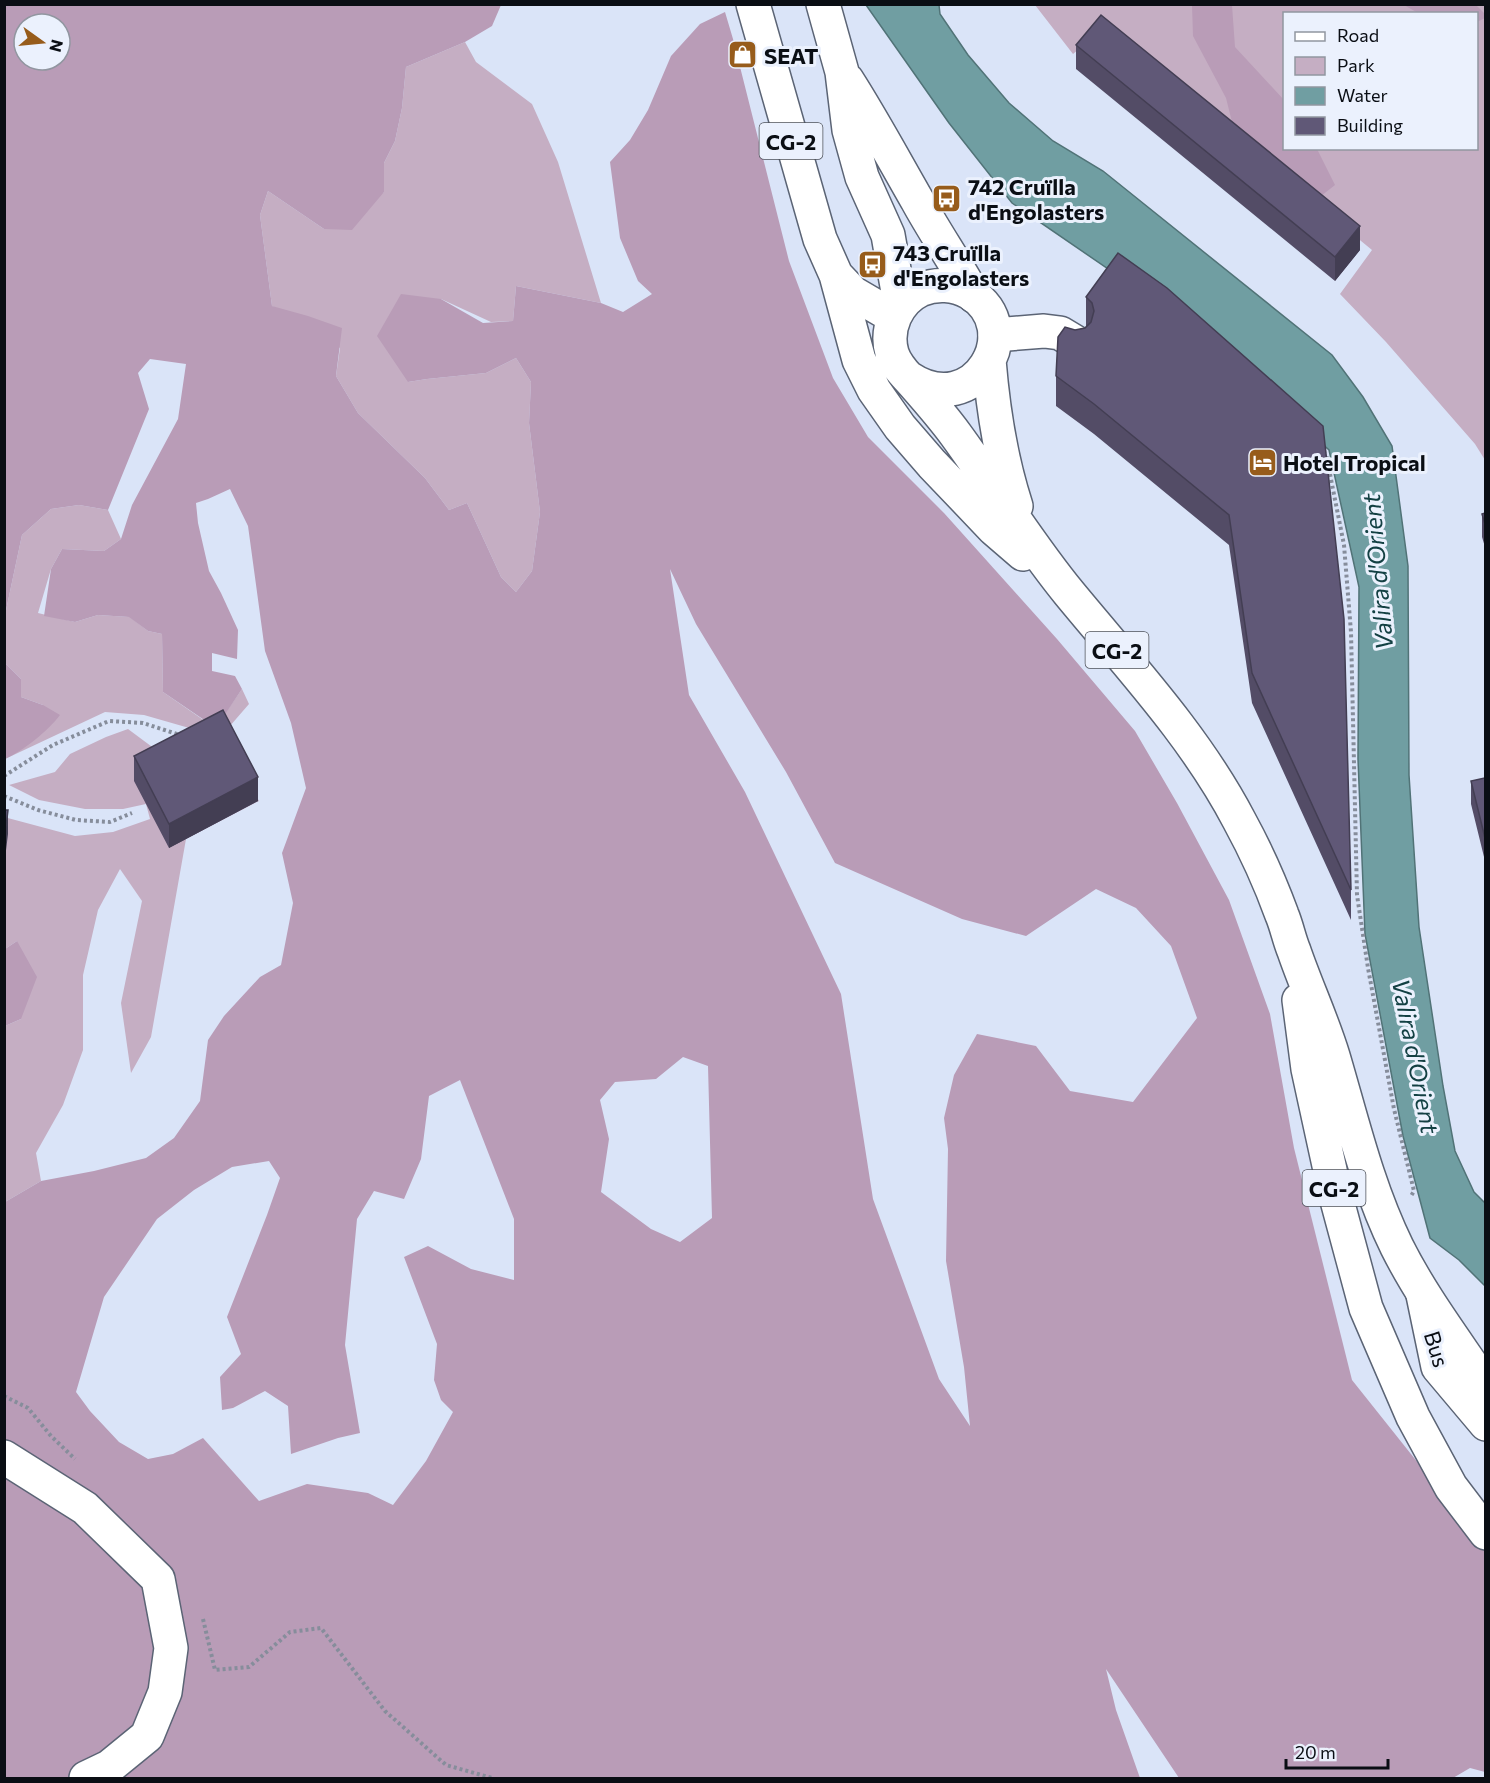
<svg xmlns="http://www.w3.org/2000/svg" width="1490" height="1783" font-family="Commissioner,sans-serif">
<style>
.green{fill:#c5aec3;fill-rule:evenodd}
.forest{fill:#b99cb7;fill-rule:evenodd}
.water{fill:#709ea2;stroke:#517377;stroke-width:1.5}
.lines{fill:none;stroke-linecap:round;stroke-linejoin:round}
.minor-casing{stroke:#5b6475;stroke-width:36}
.major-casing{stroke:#5b6475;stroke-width:36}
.highway-casing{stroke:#5b6475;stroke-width:36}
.path{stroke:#868d9b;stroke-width:4;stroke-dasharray:3 3;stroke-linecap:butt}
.minor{stroke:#fff;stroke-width:33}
.major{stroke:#fff;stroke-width:33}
.highway{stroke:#fff;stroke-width:33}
.wall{fill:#534c66}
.shaded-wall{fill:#433e53}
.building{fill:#605877;stroke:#433e53;stroke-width:1.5}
.labels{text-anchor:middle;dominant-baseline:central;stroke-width:6;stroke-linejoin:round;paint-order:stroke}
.shield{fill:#ebf1fd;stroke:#4e525a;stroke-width:1.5}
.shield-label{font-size:21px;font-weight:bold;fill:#0a0e14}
.poi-label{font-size:22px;font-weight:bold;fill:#0a0e14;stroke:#ebf1fd;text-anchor:start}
.street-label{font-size:22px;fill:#0a0e14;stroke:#ebf1fd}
.water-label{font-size:24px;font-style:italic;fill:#134043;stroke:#ebf1fd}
</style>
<rect width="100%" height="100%" fill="#dae4f8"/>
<path class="green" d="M 1035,5 L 1485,5 L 1485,460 L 1475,444 L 1386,342 L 1340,294 L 1372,250 L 1103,29 L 1073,54 ZM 1284,14 L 1476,14 L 1476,148 L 1284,148 Z
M 465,42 L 476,62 L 532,104 L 558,162 L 601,303 L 516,286 L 513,321 L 491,322 L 441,299 L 408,382 L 427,379 L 486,373 L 516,358 L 531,382 L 529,423 L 540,512 L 532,571 L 516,592 L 501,577 L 467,503 L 449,510 L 425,478 L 358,413 L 336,376 L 340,348 L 272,306 L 260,215 L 268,191 L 324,229 L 384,192 L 384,163 L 395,141 L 402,108 L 406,67 Z
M 79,505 L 108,510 L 121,539 L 104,551 L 62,549 L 51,569 L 38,613 L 75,622 L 98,615 L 130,617 L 148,631 L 162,634 L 163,692 L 215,728 L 242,689 L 249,704 L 223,734 L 259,801 L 186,839 L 151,1037 L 131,1073 L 121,1003 L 142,901 L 120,869 L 98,910 L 83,975 L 83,1050 L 63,1105 L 36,1153 L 41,1181 L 5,1202 L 5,1026 L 21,1019 L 17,941 L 5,949 L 4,817 L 75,836 L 113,832 L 150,819 L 146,804 L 123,809 L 85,809 L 39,800 L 9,785 L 55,772 L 70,754 L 106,737 L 128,729 L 171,761 L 217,736 L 144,715 L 105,712 L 5,759 L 5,756 L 43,705 L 21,697 L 21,679 L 5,663 L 5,615 L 22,535 L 51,509 Z"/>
<path class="forest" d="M 5,5 L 501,5 L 492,26 L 465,42 L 406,67 L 402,108 L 395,141 L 384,163 L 384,192 L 352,230 L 324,229 L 268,191 L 260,215 L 272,306 L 308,316 L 342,328 L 336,376 L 358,413 L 425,478 L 449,510 L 467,503 L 501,577 L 516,592 L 532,571 L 540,512 L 529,423 L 531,382 L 516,358 L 486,373 L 427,379 L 408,382 L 377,336 L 401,294 L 441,299 L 483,323 L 513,321 L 516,286 L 601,303 L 623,312 L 652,294 L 638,281 L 620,238 L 610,162 L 630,140 L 648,110 L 671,56 L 700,24 L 725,12 L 733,39 L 789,261 L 833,378 L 868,437 L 944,513 L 1057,639 L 1135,731 L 1177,803 L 1229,900 L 1270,1014 L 1294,1148 L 1352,1380 L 1485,1547 L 1485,1772 L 1470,1768 L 1453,1778 L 1179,1778 L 1106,1669 L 1116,1710 L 1140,1778 L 5,1778 L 5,1202 L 41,1181 L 94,1171 L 146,1158 L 174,1138 L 200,1101 L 208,1040 L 224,1016 L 260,977 L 281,965 L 293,903 L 282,853 L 306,788 L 291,723 L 265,651 L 248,526 L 230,489 L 208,499 L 196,503 L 198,523 L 209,571 L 221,593 L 238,630 L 237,659 L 212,653 L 212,671 L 235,676 L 242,689 L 216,728 L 163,692 L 162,634 L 148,631 L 129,617 L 98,615 L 75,622 L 44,616 L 51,569 L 62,549 L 104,551 L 121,539 L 132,505 L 178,419 L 186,364 L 150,359 L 138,373 L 149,409 L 108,510 L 79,505 L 51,509 L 22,535 L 5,615 ZM 24,24 L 60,24 L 60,60 L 24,60 ZM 670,569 L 696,624 L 786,772 L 835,863 L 962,919 L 1026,936 L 1096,889 L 1136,908 L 1171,946 L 1197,1018 L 1133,1102 L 1070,1091 L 1036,1046 L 977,1034 L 954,1075 L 944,1118 L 948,1149 L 946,1261 L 964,1367 L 970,1426 L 939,1379 L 873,1199 L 841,994 L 745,792 L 689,695 ZM 683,1057 L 708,1066 L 712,1218 L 680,1242 L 651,1229 L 601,1192 L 609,1139 L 600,1100 L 615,1082 L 656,1079 ZM 460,1080 L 514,1219 L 514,1280 L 471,1269 L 428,1246 L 404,1257 L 437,1344 L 434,1380 L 441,1400 L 453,1412 L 426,1461 L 393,1505 L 368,1493 L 307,1484 L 259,1501 L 203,1438 L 173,1454 L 148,1459 L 119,1442 L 90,1411 L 76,1392 L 104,1297 L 157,1219 L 194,1190 L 232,1167 L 269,1161 L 280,1178 L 267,1215 L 227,1317 L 241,1354 L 220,1377 L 222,1410 L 233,1408 L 265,1391 L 288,1406 L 291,1454 L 338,1438 L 360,1433 L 345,1345 L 357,1219 L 374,1191 L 404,1199 L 421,1159 L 429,1096 Z
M 1192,5 L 1232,5 L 1235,47 L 1284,100 L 1284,148 L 1317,149 L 1335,185 L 1307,207 L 1242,162 L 1226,98 L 1193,36 Z
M 1404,5 L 1476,5 L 1485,14 L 1485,18 L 1477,22 L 1476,14 L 1418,13 Z
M 5,663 L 21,679 L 21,697 L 43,705 L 60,715 C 48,731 23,751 5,759 Z
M 17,941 L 37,977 L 21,1019 L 5,1026 L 5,949 Z"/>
<path class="water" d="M 866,5 L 939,5 L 940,14 L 968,55 L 1009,103 L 1053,141 L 1103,171 L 1332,355 L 1363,397 L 1392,446 L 1408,566 L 1409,775 L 1419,927 L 1443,1086 L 1455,1151 L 1474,1192 L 1485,1203 L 1485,1286 L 1459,1260 L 1430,1238 L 1403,1136 L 1365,934 L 1358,759 L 1359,587 L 1329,450 L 1181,319 L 1012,203 L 949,123 Z"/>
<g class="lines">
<defs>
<path id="minor" d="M 995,335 L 1044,331 L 1060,333 L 1075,342
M 1423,1295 L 1438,1367 L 1486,1424
M 4,1457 L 85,1508 L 158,1579 L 171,1648 L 165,1692 L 147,1736 L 109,1767 L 86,1778"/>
<path id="major" d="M 823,4 L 842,72 L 849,130 L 862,177 L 888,235 L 898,292 L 898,309
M 847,80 C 872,119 894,160 917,200 C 935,233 956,263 974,296"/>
<path id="highway" d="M 753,4 L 820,239 L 836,275 L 859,360 L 874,390 L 900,427 L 932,464 L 994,529 L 1023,554
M 836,275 L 853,293 L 894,317
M 989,360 C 993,409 1001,460 1016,506
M 909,378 C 975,422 1028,329 970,293 C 955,284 936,283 920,290 C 897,301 885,329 892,353 C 896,366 905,374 913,383 C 928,400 943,417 956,435 C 994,487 1028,543 1069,593 C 1129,666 1195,736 1239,820 C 1256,851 1270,882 1282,915 C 1287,927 1289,939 1294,951 C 1306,986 1322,1020 1333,1056 C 1352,1120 1367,1186 1397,1247 C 1419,1291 1449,1332 1477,1373 L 1486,1381
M 1299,1000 L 1308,1069 L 1335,1193 L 1366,1308 L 1413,1417 L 1451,1487 L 1486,1533"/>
</defs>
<use href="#minor" class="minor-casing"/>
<use href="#major" class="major-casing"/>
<use href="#highway" class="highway-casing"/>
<path class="path" d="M 1323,452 L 1326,454 L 1344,545 L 1351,632 L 1357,895 L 1368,968 L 1394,1109 L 1414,1191 L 1411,1196
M 4,776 L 53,745 L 109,721 L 143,723 L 180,735
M 4,796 L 38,810 L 76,820 L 110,822 L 132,813
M 4,1396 L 28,1408 L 51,1436 L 75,1459
M 203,1619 L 215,1670 L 249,1667 L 290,1632 L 321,1628 L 385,1711 L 446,1765 L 492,1778"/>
<use href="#minor" class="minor"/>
<use href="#major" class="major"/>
<use href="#highway" class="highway"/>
</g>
<path class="wall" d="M 1076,45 L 1360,250 L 1335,281 L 1076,69 Z
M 1167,288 L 1351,890 L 1351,920 L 1252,703 L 1229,545 L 1094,434 L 1056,406 L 1056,376 L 1075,330 L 1085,328 L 1086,326 L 1086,297 Z
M 1485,513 L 1485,547 L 1482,537 L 1482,514 Z
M 134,756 L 258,801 L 169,848 L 134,781 Z
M 1485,778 L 1485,861 L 1471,804 L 1471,781 Z"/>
<path class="shaded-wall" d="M 1360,226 L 1360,250 L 1335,281 L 1335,257 Z
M 258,777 L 258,801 L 169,848 L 169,824 Z
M 8,810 L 8,834 L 4,867 L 4,843 Z"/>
<path class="building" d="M 1101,15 L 1360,226 L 1335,257 L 1076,45 Z
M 1118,253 L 1167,288 L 1323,426 L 1344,619 L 1351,890 L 1252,673 L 1229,515 L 1094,404 L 1056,376 L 1058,337 L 1065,327 L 1075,330 L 1085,328 L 1091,322 L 1094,311 L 1092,303 L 1086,297 Z
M 1485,513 L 1485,524 L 1482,514 Z
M 223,710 L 258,777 L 169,824 L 134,756 Z
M 1485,778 L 1485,838 L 1471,781 Z
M 4,810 L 8,810 L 4,843 Z"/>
<defs>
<symbol id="shop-square" viewBox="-11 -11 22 22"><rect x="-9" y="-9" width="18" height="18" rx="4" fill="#975c1b" stroke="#ebf1fd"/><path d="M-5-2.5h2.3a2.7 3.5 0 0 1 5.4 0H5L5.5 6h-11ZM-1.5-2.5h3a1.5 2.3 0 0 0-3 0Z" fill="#fff"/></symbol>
<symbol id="bus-square" viewBox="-11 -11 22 22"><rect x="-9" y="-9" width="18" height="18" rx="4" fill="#975c1b" stroke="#ebf1fd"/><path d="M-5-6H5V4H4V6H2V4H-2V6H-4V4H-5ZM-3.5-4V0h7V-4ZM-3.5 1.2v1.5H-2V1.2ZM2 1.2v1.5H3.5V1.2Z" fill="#fff"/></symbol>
<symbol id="hotel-square" viewBox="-11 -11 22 22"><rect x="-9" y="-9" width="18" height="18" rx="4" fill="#975c1b" stroke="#ebf1fd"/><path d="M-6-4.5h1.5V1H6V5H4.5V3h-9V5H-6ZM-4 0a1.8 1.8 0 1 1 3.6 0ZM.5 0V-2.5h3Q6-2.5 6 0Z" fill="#fff"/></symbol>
</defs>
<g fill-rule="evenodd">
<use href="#shop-square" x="726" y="38" width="33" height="33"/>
<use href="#bus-square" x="930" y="182" width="33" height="33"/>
<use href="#bus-square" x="856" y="248" width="33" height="33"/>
<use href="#hotel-square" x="1246" y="446" width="33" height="33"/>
</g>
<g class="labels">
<g class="shield">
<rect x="759.5" y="123" width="63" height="36" rx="4.5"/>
<rect x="1085.5" y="632" width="63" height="36" rx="4.5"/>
<rect x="1302.5" y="1170" width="63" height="36" rx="4.5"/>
</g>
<g class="shield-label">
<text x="791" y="141">CG-2</text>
<text x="1117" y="650">CG-2</text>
<text x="1334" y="1188">CG-2</text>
</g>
<g class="poi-label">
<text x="764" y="55">SEAT</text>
<text x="968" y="186">742 Cruïlla<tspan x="968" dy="25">d'Engolasters</tspan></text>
<text x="893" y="252">743 Cruïlla<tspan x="893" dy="25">d'Engolasters</tspan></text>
<text x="1283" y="462">Hotel Tropical</text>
</g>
<g class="street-label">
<text transform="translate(1437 1349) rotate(73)">Bus</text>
</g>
<g class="water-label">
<text transform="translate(1377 572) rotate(-95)">Valira d'Orient</text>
<text transform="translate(1416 1056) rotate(79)">Valira d'Orient</text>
</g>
</g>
<rect width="1490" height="1783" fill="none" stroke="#0a0e14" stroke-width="12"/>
<rect x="1283" y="12" width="195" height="138" fill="#ebf1fd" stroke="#9196a0" stroke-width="1.5"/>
<rect x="1295" y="32" width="30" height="9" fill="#ffffff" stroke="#9196a0" stroke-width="1.5"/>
<text x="1337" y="42" font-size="18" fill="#0a0e14">Road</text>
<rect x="1295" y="57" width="30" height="18" fill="#c5aec3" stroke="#9196a0" stroke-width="1.5"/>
<text x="1337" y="72" font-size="18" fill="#0a0e14">Park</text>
<rect x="1295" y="87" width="30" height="18" fill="#709ea2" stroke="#9196a0" stroke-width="1.5"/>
<text x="1337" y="102" font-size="18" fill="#0a0e14">Water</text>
<rect x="1295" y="117" width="30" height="18" fill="#605877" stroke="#9196a0" stroke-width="1.5"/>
<text x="1337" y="132" font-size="18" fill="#0a0e14">Building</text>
<g transform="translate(42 42) rotate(105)"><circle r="28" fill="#ebf1fd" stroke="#9196a0" stroke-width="1.5"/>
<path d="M0-4.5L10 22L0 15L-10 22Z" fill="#975c1b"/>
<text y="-9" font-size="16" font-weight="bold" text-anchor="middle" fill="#0a0e14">N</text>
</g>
<path d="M1286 1759v9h102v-9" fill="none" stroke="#0a0e14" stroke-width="3"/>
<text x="1295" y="1759" font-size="18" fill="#0a0e14" stroke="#ebf1fd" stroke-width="4.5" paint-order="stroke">20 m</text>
</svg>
